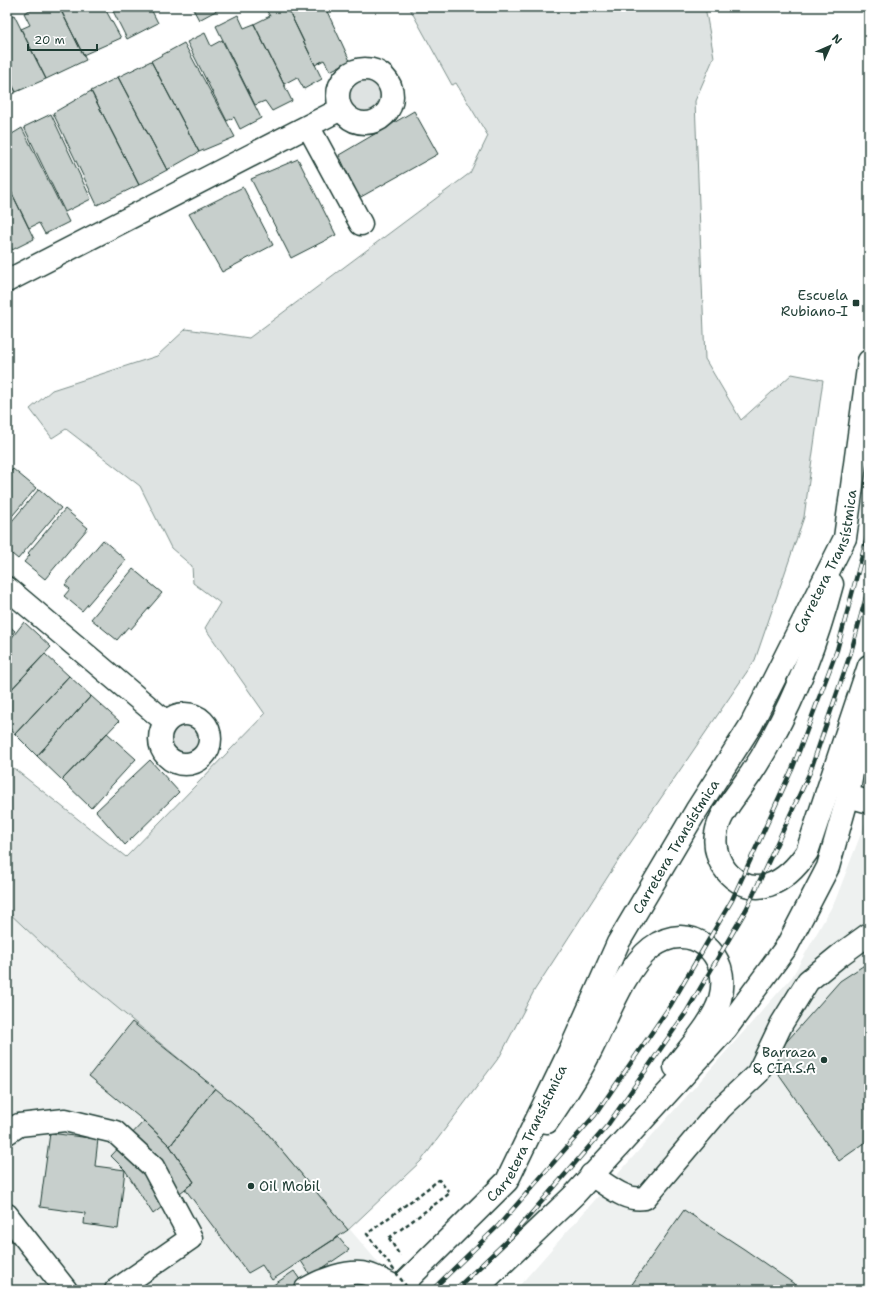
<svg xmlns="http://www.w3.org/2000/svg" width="876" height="1297" font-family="'Shantell Sans',sans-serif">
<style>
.built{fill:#eef1f0}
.green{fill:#dee3e2;stroke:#7e908b}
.building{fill:#c7cfcc;stroke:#1f3d34}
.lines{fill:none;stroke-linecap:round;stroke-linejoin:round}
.minor-casing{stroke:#1f3d34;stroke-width:25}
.major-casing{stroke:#1f3d34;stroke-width:25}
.path{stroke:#1f3d34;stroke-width:2.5;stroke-dasharray:4 3;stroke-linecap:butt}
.minor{stroke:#fff;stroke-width:22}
.major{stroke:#fff;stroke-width:22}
.rail-casing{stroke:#1f3d34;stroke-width:4.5}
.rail{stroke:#fff;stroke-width:3;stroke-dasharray:9;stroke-linecap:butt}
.path-bridge{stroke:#1f3d34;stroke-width:2.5;stroke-dasharray:4 3;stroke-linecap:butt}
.poi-dot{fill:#1f3d34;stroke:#fff;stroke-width:1.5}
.labels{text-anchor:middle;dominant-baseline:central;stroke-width:4;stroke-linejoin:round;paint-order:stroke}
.poi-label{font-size:14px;fill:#1f3d34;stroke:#fff;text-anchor:end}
.street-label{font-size:14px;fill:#1f3d34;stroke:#fff}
</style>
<rect width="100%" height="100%" fill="#fff"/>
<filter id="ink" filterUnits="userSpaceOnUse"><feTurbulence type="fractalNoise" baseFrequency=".025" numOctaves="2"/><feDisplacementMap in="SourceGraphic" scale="8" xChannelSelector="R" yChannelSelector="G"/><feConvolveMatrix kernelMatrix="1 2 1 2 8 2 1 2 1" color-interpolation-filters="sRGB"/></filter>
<g filter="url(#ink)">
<path class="built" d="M 867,818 L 869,820 L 869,1290 L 523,1290 L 519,1286 L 792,977 L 835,901 Z
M 7,911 L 57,958 L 263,1128 L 388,1274 L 369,1290 L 7,1290 Z"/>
<path class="green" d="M 409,7 L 705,7 L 714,57 L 695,101 L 705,359 L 741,420 L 792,374 L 823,380 L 804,517 L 755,660 L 616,864 L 534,991 L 500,1056 L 421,1161 L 348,1230 L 263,1128 L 57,958 L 7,911 L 7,763 L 126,857 L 265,714 L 205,628 L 220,603 L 193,583 L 192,566 L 171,548 L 140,486 L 66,429 L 52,438 L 30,409 L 52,390 L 157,356 L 186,329 L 249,338 L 470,173 L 488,136 L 456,83 L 452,85 Z
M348 95a18 18 0 1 1 36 0a18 18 0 1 1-36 0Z
M168 739a18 18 0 1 1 36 0a18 18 0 1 1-36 0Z"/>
<path class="building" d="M 36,7 L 59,7 L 86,60 L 46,79 L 21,29 L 30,25 L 24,13 Z
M 69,7 L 104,7 L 121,38 L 83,55 L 62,12 L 70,9 Z
M 111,7 L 150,7 L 158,23 L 127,39 Z
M 192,7 L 223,7 L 199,20 Z
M 264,7 L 287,7 L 322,79 L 304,89 L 297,77 L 284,84 L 254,24 L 270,16 Z
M 287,7 L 325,7 L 350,61 L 330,71 L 324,60 L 315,65 Z
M 14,15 L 46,79 L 16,92 L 7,75 L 7,19 Z
M 238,15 L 244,28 L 254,24 L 292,101 L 272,111 L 265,101 L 255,105 L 216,26 Z
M 205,33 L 211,46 L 222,40 L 261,118 L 240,129 L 234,117 L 227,121 L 187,42 Z
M 184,43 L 235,137 L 199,152 L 151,61 Z
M 151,61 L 199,152 L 167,170 L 118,77 Z
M 7,75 L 16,92 L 7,97 Z
M 118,77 L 167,170 L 139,185 L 91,91 Z
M 91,91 L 139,185 L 97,205 L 53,113 Z
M 414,111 L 438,154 L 359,198 L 339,155 Z
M 51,114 L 91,199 L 65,212 L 24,127 Z
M 22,128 L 69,222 L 45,234 L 39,223 L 29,228 L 7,183 L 7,137 Z
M 298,159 L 336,235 L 291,258 L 251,179 Z
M 7,183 L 34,239 L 12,250 L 7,239 Z
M 243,187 L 273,245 L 222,272 L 189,214 Z
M 13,469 L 36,488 L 7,522 L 7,476 Z
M 39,489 L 61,508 L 18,559 L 7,550 L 7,527 Z
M 65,509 L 88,528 L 45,579 L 24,562 L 30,555 L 28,553 Z
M 103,540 L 126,560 L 82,611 L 64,596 L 70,589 L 65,585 Z
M 133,569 L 162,593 L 131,629 L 128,627 L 117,640 L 91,619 Z
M 24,622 L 51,647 L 7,694 L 7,644 Z
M 7,624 L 15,631 L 7,641 Z
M 45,654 L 69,676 L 15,734 L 7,725 L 7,694 Z
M 69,676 L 91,696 L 37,756 L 15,734 Z
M 91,696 L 119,721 L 62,780 L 37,756 Z
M 107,733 L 136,759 L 91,808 L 62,780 Z
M 150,760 L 179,792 L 125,845 L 96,811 Z
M 869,962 L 869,1140 L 839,1161 L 776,1071 L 780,1049 L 840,981 Z
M 132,1022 L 215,1088 L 170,1146 L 144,1121 L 89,1076 Z
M 215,1088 L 263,1128 L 348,1230 L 272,1280 L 262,1265 L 248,1273 L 185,1189 L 194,1182 L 170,1146 Z
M 144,1121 L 170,1146 L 194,1182 L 153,1214 L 125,1170 L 111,1156 Z
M 50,1133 L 98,1139 L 95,1166 L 125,1170 L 118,1229 L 84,1224 L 85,1213 L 40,1207 Z
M 684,1210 L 744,1249 L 803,1290 L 628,1290 Z
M 338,1237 L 349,1250 L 311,1276 L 301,1261 Z
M 294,1271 L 307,1290 L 266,1290 Z"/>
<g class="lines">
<defs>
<path id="minor" d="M338 96a27 27 0 1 1 54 0a27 27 0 1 1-54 0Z
M 308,126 L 361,224
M 7,281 L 341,109
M 7,588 L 166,722
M160 739a25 25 0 1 1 50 0a25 25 0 1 1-50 0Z
M 848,796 L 869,802
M 7,1133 L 19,1125 L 65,1120 L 115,1132 L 153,1167 L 191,1238 L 116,1290
M 591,1175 C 608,1185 625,1202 645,1198 L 721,1108 L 758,1073 L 782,1023 L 808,981 L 840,955 L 869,934
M 7,1215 L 66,1290
M 306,1289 C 321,1280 349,1269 367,1274 C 378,1277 388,1284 399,1288"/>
<g id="major">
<path d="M 832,584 C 818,637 799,689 772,738 C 764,754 754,770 743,785 C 733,800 719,815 716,834 C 711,864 739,895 769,885 C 786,879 797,867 807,852 L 869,666"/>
<path d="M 547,1122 C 563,1099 578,1077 590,1052 C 606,1022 624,969 651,948 C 690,918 733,954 720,999 C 714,1021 689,1048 675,1067"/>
<path id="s1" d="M 397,1290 L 507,1181 L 573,1044 L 618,943 L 696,811 L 751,725 L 845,538 L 869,361"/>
<path d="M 475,1290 L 574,1195 L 726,1029 L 787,946 L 828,867 L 848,796 L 857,744 L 869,690"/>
</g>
</defs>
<use href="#minor" class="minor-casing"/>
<use href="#major" class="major-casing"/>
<path class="path" d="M 389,1238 L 400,1256"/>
<use href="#minor" class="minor"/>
<use href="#major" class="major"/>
<defs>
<path id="rail" d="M 432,1290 L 499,1225 L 595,1115 L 670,1006 L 732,900 L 793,767 L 837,650 L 869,530
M 455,1290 L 511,1237 L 607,1126 L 687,1011 L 747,908 L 810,772 L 851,652 L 869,586"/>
</defs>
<use href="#rail" class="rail-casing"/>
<use href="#rail" class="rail"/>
<path class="path-bridge" d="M 389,1238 L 450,1193 L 439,1180 L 367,1234 L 409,1290"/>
</g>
</g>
<g class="poi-dot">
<rect x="852" y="299" width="8" height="8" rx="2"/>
<circle cx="824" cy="1060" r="4"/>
<circle cx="251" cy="1186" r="4"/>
</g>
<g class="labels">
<g class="poi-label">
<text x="848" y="295">Escuela<tspan x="848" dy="16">Rubiano-I</tspan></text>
<text x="816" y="1052">Barraza<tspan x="816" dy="16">&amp; CIA.S.A</tspan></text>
<text x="259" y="1186" text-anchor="start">Oil Mobil</text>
</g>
<g class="street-label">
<text stroke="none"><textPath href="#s1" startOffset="854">Carretera Transístmica</textPath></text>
<text stroke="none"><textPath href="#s1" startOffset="530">Carretera Transístmica</textPath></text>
<text stroke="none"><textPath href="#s1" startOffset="206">Carretera Transístmica</textPath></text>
</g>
</g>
<rect width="876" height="1297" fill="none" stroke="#fff" stroke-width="24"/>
<rect x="12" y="12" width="852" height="1273" fill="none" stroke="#1f3d34" stroke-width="1.5" filter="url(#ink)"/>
<g transform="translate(830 46) rotate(45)" stroke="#ffffff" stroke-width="3" paint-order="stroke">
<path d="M0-3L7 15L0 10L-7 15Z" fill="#1f3d34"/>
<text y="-6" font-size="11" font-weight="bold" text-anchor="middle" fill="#1f3d34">N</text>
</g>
<path d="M28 44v6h69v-6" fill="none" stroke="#1f3d34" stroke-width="2"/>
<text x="34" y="44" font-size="12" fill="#1f3d34" stroke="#ffffff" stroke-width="3" paint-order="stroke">20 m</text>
</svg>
